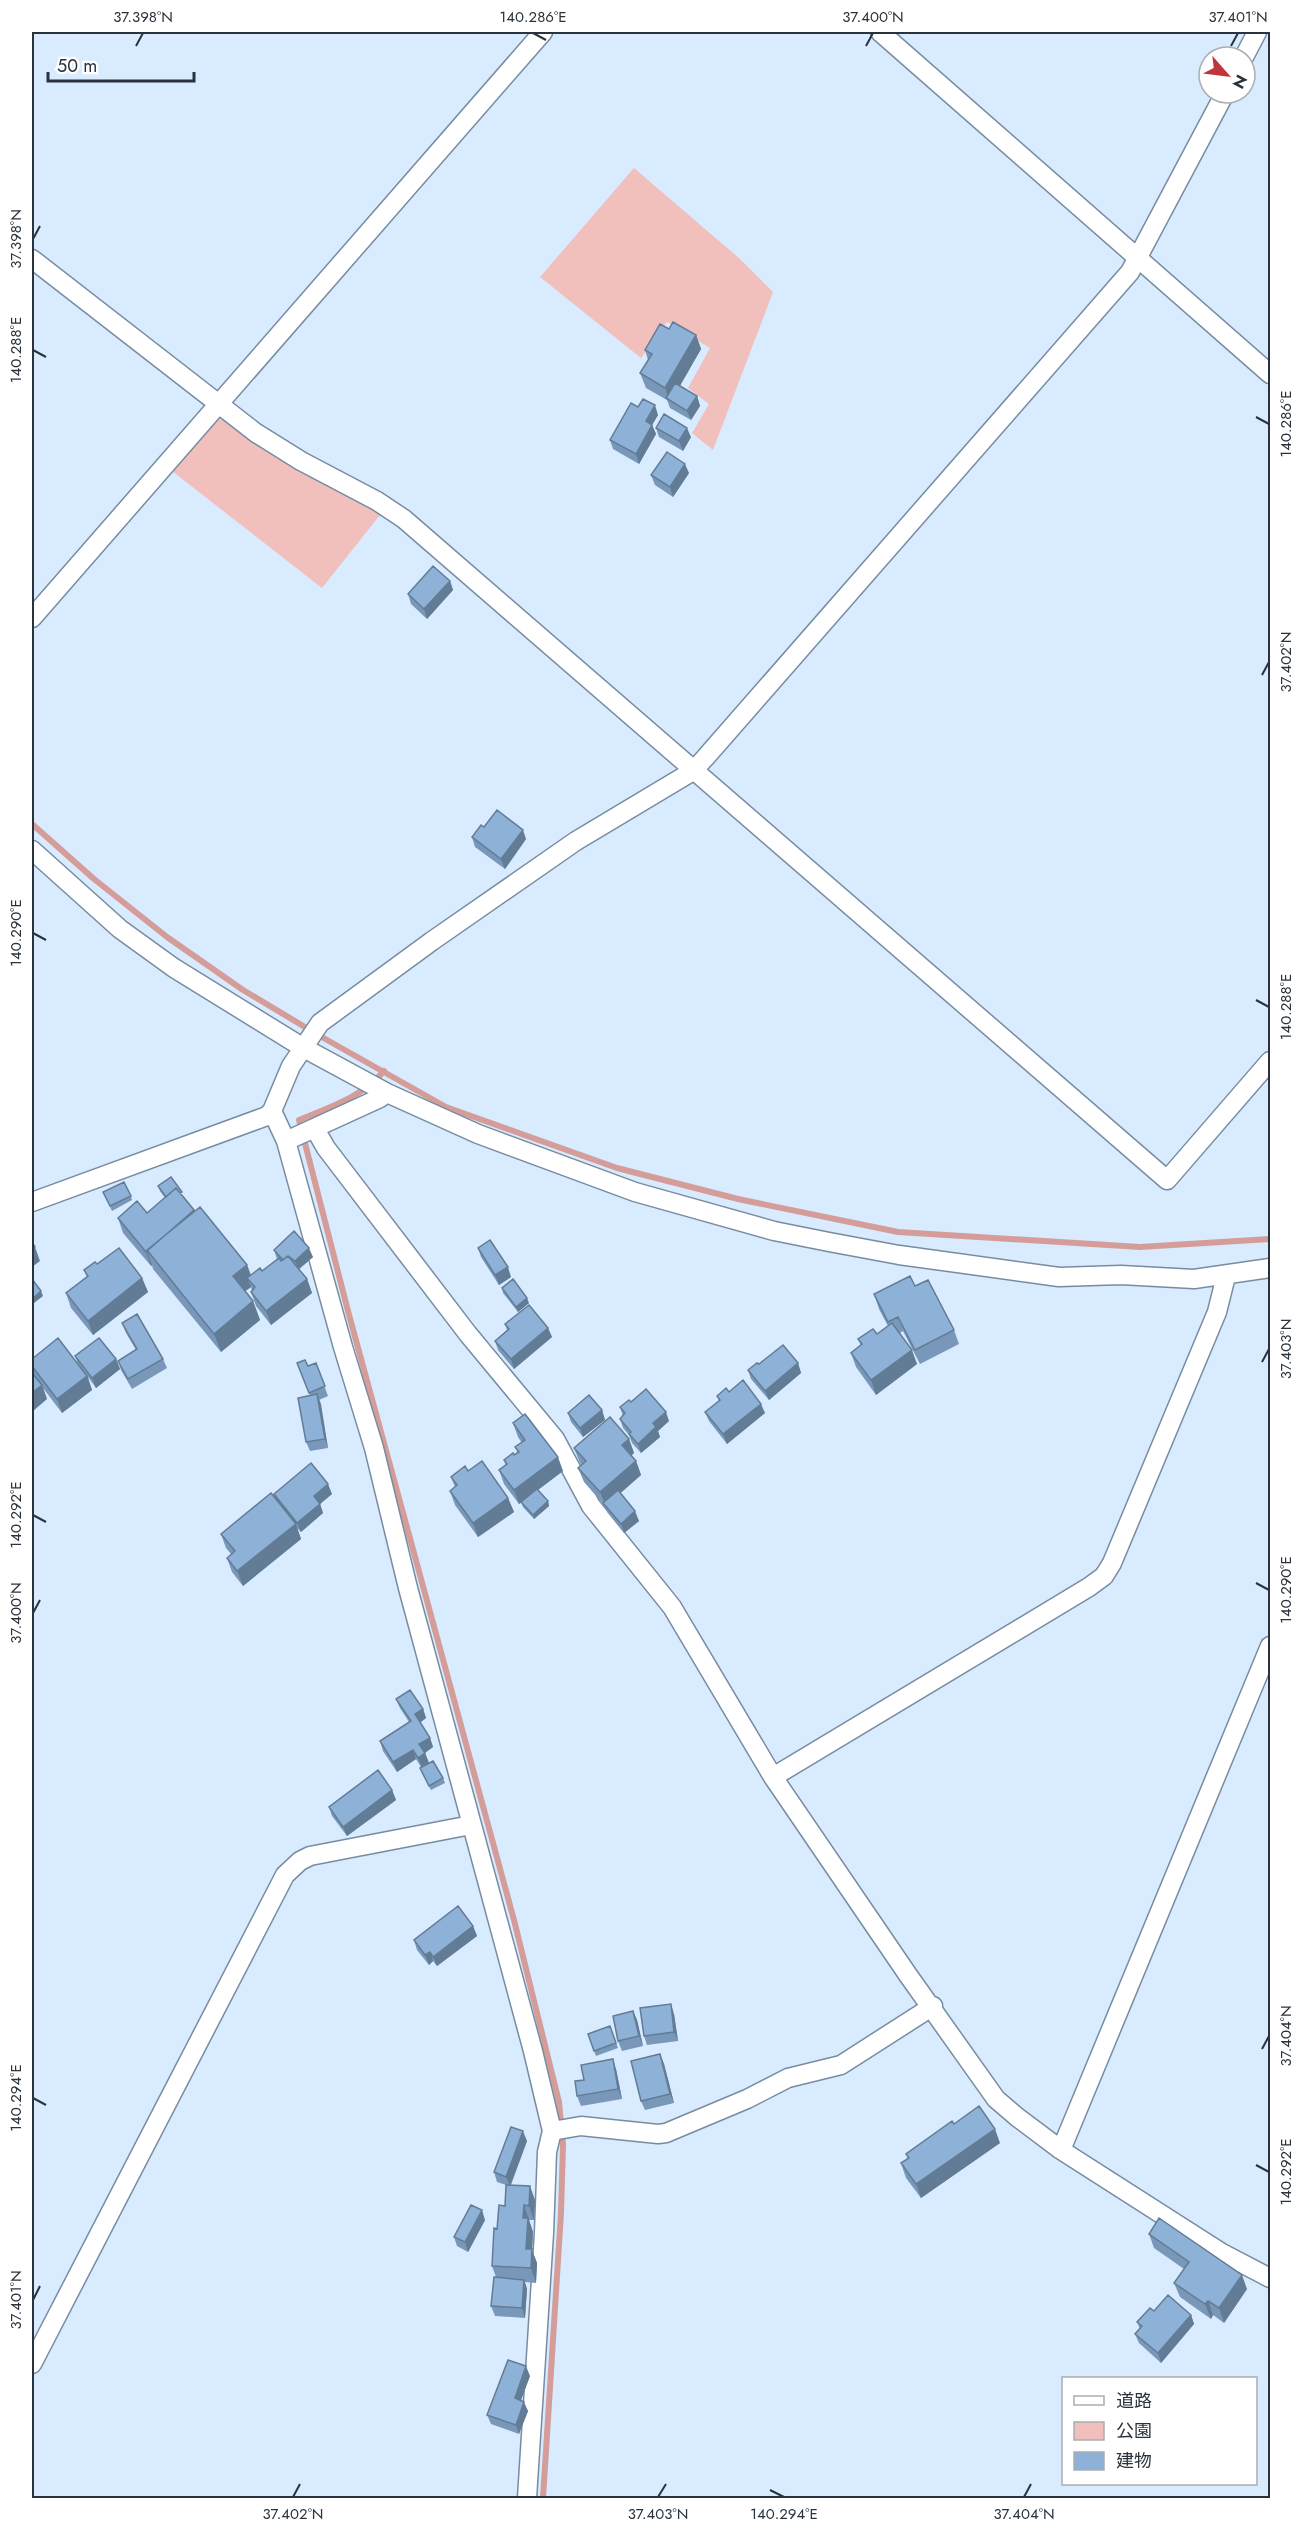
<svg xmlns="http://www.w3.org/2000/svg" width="1302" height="2530" font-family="Jost,'Noto Sans JP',sans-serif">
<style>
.green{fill:#f1c0bd}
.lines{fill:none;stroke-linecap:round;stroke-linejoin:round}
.stream{stroke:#d49d99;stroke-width:6}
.street-casing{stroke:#778ca1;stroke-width:21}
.street{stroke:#fff;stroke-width:18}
.wall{fill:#7998b9}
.shaded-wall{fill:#637c96}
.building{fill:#8db1d7;stroke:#637c96;stroke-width:1.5}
.ticks{fill:none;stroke:#2a333c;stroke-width:2}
.neatline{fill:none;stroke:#2a333c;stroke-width:2}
.ticks-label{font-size:15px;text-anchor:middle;fill:#2a333c}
</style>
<rect width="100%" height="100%" fill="#d9ebfe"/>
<path class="green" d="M 634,168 L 740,259 L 773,292 L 713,450 L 692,433 L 709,404 L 688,388 L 710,348 L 667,322 L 641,358 L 540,277 Z
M 218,419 L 225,420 L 370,505 L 380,515 L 322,588 L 172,471 Z"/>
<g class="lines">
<path class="stream" d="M 32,824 L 94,879 L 167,937 L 243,990 L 320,1036 L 446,1107 L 617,1168 L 738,1199 L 898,1232 L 1140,1247 L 1270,1239
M 384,1071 C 362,1097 330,1107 299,1120 L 348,1311 L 514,1920 L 559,2102 L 563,2144 L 561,2213 L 543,2498"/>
<defs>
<path id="street" d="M 880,32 L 1270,374
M 1244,57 L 1257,32
M 32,259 L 256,433 L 301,461 L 377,501 L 404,519 L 1167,1180 L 1270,1061
M 32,618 L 543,32
M 32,850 L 120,929 L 174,968 L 302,1047 L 387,1093 L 478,1134 L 635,1192 L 774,1231 L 829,1242 L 899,1255 L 1059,1277 L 1121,1275 L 1194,1279 L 1270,1268
M 272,1111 L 286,1141 L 343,1347 L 374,1448 L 408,1588 L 533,2051 L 552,2131 L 547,2152 L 544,2233 L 527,2498
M 315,1129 L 326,1148 L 468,1334 L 555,1439 L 591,1506 L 672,1607 L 773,1777 L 908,1975 L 996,2099 L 1017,2117 L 1061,2150 L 1222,2253 L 1270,2278
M 286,1141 L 380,1098 L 387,1093
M 32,1202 L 267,1116 L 272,1111 L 291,1066 L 320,1023 L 432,941 L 576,841 L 693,771 L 705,758 L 1130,272 L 1225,93
M 773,1777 L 1089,1587 L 1104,1576 L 1112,1563 L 1217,1312 L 1226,1276
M 552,2131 L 581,2126 L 658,2134 L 666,2133 L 747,2099 L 788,2078 L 841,2065 L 933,2006
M 1061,2150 L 1270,1646
M 32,2364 L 285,1875 L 300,1861 L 310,1856 L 471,1825"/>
</defs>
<use href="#street" class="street-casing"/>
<use href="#street" class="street"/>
</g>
<path class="wall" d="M 669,329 L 696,335 L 701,349 L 680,386 L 697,396 L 700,406 L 691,420 L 670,408 L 667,400 L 646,388 L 640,373 L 648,360 L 645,350 Z
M 638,407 L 658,415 L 652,425 L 656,434 L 639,464 L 613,449 L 610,440 Z
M 656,428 L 691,437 L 683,451 L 659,437 Z
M 689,473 L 673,497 L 655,485 L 651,475 Z
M 450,581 L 453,590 L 427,619 L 411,604 L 408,594 Z
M 484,827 L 526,839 L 505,869 L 475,847 L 472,837 Z
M 158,1186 L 184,1197 L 195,1211 L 247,1265 L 251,1275 L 262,1271 L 277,1259 L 274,1250 L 313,1257 L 299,1269 L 307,1279 L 312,1293 L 271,1325 L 256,1306 L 251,1292 L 252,1291 L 251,1287 L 245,1291 L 253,1301 L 260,1320 L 221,1352 L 153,1269 L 152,1265 L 151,1266 L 123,1233 L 118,1218 L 147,1213 L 165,1198 L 160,1191 Z
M 103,1192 L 131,1196 L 132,1200 L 112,1211 Z
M 478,1248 L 511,1277 L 499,1285 L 481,1257 Z
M 97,1264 L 142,1278 L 148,1292 L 93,1335 L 71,1308 L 66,1293 L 87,1277 L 84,1270 Z
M 915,1286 L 954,1330 L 959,1344 L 920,1364 L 903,1331 L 900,1333 L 917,1364 L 876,1395 L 856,1367 L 851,1353 L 861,1346 L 858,1339 L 877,1334 L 888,1326 L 879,1309 L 874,1294 Z
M 502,1288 L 529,1303 L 518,1312 L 503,1293 Z
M 122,1323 L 163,1359 L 167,1368 L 132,1389 L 121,1370 L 118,1361 L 136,1350 L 126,1333 Z
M 505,1324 L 548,1328 L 552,1337 L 514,1369 L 498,1350 L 495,1341 L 507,1330 Z
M 75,1356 L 116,1359 L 120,1369 L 96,1388 L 88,1377 L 92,1390 L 62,1413 L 43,1388 L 47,1399 L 32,1373 L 32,1359 L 78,1364 Z
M 297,1363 L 308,1366 L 316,1363 L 328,1396 L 319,1400 L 328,1448 L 310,1451 L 306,1442 L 310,1395 Z
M 798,1363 L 801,1373 L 769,1400 L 751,1379 L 748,1370 L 759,1364 Z
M 729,1392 L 765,1413 L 727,1444 L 709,1421 L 705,1412 L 719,1401 L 717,1396 Z
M 631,1402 L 669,1421 L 658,1431 L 660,1437 L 641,1453 L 632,1443 L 629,1435 L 623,1428 L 620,1419 L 623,1416 L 620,1407 Z
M 602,1410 L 605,1420 L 583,1437 L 571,1422 L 568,1413 Z
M 513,1423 L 563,1471 L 538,1490 L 548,1501 L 549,1506 L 534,1519 L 523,1507 L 521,1502 L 519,1504 L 504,1484 L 499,1470 L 506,1466 L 504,1460 L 518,1453 L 515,1447 L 522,1443 L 518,1437 Z
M 629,1439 L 634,1453 L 631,1456 L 636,1461 L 641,1475 L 620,1493 L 639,1521 L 624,1533 L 607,1512 L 604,1505 L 584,1482 L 578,1468 L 582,1465 L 580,1463 L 574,1448 Z
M 451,1477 L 508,1498 L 514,1512 L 478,1537 L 455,1505 L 450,1491 L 455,1487 Z
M 274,1494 L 332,1494 L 320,1504 L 323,1513 L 301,1532 L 297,1528 L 301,1539 L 243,1586 L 232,1572 L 227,1558 L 231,1554 L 226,1548 L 221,1534 L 276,1500 Z
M 396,1699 L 423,1709 L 426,1718 L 420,1723 L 430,1738 L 433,1747 L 425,1753 L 429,1763 L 443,1778 L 445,1783 L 431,1790 L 422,1773 L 420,1768 L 421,1767 L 416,1759 L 397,1772 L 383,1751 L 380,1741 L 409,1722 L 400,1708 Z
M 392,1790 L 396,1800 L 347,1836 L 332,1816 L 329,1807 Z
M 473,1926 L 477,1936 L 437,1966 L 433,1961 L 429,1965 L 417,1950 L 414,1940 Z
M 633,2011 L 637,2020 L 643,2046 L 622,2051 L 618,2041 Z
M 674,2014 L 678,2041 L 647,2045 L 644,2036 Z
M 610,2026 L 618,2048 L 596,2056 L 588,2034 Z
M 660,2054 L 664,2064 L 674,2103 L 645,2110 L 641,2101 Z
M 616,2069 L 622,2099 L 581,2106 L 577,2096 L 584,2080 Z
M 954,2124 L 1000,2143 L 921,2198 L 906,2178 L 901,2163 L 908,2159 L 906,2154 Z
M 527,2141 L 511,2185 L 535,2200 L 534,2220 L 529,2220 L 533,2232 L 532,2250 L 537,2263 L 536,2283 L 525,2282 L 527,2289 L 525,2318 L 495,2316 L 491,2306 L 496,2277 L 492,2266 L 497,2229 L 505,2206 L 506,2185 L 497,2182 L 494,2172 Z
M 485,2220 L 468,2252 L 457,2246 L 454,2237 Z
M 1149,2234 L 1247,2289 L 1224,2323 L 1213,2315 L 1211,2319 L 1180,2297 L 1174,2283 L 1184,2269 L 1154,2248 Z
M 1154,2311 L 1191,2315 L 1194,2324 L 1161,2363 L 1139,2343 L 1135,2334 L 1140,2329 L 1137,2322 Z
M 530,2376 L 521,2400 L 528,2411 L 519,2434 L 491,2424 L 487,2415 Z"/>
<path class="shaded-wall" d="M 696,335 L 701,349 L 671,401 L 669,400 L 665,388 Z
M 697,396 L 700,406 L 691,420 L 687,411 Z
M 655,405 L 658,415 L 649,430 L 646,421 Z
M 652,425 L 656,434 L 639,464 L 636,454 Z
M 687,428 L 691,437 L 683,451 L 679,441 Z
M 685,464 L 689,473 L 673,497 L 670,487 Z
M 450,581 L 453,590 L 427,619 L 424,609 Z
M 523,830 L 526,839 L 505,869 L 501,859 Z
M 35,1247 L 40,1261 L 32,1267 L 32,1250 Z
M 309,1248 L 313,1257 L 298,1270 L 295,1261 Z
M 147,1251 L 152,1265 L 151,1266 L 146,1252 Z
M 247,1265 L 254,1284 L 247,1278 L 251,1287 L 240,1295 L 233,1276 Z
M 508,1267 L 511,1277 L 499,1285 L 495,1275 Z
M 142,1278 L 148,1292 L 93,1335 L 88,1321 Z
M 307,1279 L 312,1293 L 271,1325 L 266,1311 Z
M 41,1291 L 43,1296 L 34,1303 L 32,1299 Z
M 527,1298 L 529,1303 L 518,1312 L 516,1307 Z
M 253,1301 L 260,1320 L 221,1352 L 214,1334 Z
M 548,1328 L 552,1337 L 514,1369 L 511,1359 Z
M 912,1350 L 917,1364 L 876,1395 L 871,1380 Z
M 116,1359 L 120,1369 L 96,1388 L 92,1378 Z
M 798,1363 L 801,1373 L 769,1400 L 765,1391 Z
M 87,1376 L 92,1390 L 62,1413 L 57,1399 Z
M 42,1385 L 47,1399 L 32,1412 L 32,1393 Z
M 317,1394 L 321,1404 L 328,1448 L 325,1439 Z
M 761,1404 L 765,1413 L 727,1444 L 723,1434 Z
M 602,1410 L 605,1420 L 583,1437 L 580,1428 Z
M 666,1412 L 669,1421 L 658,1431 L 660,1437 L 641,1453 L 638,1444 L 653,1423 Z
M 629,1439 L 634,1453 L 627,1459 L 622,1445 Z
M 558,1457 L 563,1471 L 519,1504 L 514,1490 Z
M 636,1461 L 641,1475 L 606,1506 L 600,1492 Z
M 328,1484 L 332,1494 L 320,1504 L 323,1513 L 301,1532 L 297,1523 L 314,1496 Z
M 508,1498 L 514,1512 L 478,1537 L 473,1523 Z
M 548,1501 L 549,1506 L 534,1519 L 533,1515 Z
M 635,1511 L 639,1521 L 624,1533 L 621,1524 Z
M 296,1524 L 301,1539 L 243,1586 L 237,1571 Z
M 423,1709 L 426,1718 L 418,1724 L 415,1714 Z
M 430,1738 L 433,1747 L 423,1754 L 419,1744 Z
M 413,1750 L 416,1759 L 397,1772 L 393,1762 Z
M 425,1753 L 429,1763 L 422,1768 L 418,1758 Z
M 392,1790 L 396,1800 L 347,1836 L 343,1827 Z
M 473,1926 L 477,1936 L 437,1966 L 433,1957 Z
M 430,1952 L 433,1961 L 429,1965 L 425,1955 Z
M 671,2004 L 674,2014 L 678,2041 L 674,2032 Z
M 633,2011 L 637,2020 L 643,2046 L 639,2036 Z
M 660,2054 L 664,2064 L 674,2103 L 670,2094 Z
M 613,2059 L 616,2069 L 622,2099 L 618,2089 Z
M 995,2129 L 1000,2143 L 921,2198 L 916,2184 Z
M 523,2131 L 527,2141 L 510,2186 L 506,2177 Z
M 530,2186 L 535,2200 L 534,2220 L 529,2206 Z
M 524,2205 L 533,2232 L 532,2250 L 537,2263 L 536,2283 L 531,2268 L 526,2249 L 523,2218 Z
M 482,2210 L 485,2220 L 468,2252 L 465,2242 Z
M 1242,2275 L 1247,2289 L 1224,2323 L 1219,2308 Z
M 524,2280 L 527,2289 L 525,2318 L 522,2308 Z
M 1208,2301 L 1213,2315 L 1211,2319 L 1205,2304 Z
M 1191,2315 L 1194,2324 L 1161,2363 L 1158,2353 Z
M 526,2366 L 530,2376 L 518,2408 L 515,2398 Z
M 524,2402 L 528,2411 L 519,2434 L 516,2425 Z"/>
<path class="building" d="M 673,322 L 696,335 L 665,388 L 640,373 L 652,354 L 645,350 L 660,324 L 669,329 Z
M 675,383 L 697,396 L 687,411 L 666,398 Z
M 643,399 L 655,405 L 646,421 L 652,425 L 636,454 L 610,440 L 631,403 L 638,407 Z
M 664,414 L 687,428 L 679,441 L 656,428 Z
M 667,452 L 685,464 L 670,487 L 651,475 Z
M 433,566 L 450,581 L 424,609 L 408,594 Z
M 497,810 L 523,830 L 501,859 L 472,837 L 481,825 L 484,827 Z
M 171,1177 L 182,1192 L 180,1193 L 176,1188 L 166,1197 L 158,1186 Z
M 124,1182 L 131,1196 L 110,1206 L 103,1192 Z
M 176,1188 L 194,1210 L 146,1252 L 118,1218 L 137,1201 L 147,1213 Z
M 200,1207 L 247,1265 L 233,1276 L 253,1301 L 214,1334 L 147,1250 Z
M 294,1231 L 309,1248 L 295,1261 L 288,1256 L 283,1260 L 274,1250 Z
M 490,1240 L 508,1267 L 495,1275 L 478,1248 Z
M 32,1242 L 35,1247 L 32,1250 Z
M 119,1248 L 142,1278 L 88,1321 L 66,1293 L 88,1276 L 84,1270 L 95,1262 L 97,1264 Z
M 288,1256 L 307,1279 L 266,1311 L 251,1292 L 255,1287 L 247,1278 L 260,1268 L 262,1271 L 279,1258 L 281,1261 Z
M 910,1276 L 915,1286 L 928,1280 L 954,1330 L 915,1350 L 898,1317 L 888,1322 L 874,1294 Z
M 32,1279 L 41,1291 L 32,1299 Z
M 513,1279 L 527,1298 L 516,1307 L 502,1288 Z
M 529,1305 L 548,1328 L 511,1359 L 495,1341 L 509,1329 L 505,1324 Z
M 137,1314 L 163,1359 L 128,1379 L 118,1361 L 137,1349 L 122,1323 Z
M 892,1323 L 912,1350 L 871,1380 L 851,1353 L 862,1344 L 858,1339 L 873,1329 L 877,1334 Z
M 58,1338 L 87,1376 L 57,1399 L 32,1366 L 32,1359 Z
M 99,1338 L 116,1359 L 92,1378 L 75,1356 Z
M 783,1345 L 798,1363 L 765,1391 L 748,1370 L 757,1363 L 759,1364 Z
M 305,1360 L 308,1366 L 316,1363 L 325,1386 L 309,1393 L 297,1363 Z
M 32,1373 L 42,1385 L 32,1393 Z
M 743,1380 L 761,1404 L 723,1434 L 705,1412 L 720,1400 L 717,1396 L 726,1388 L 729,1392 Z
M 646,1389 L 666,1412 L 653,1423 L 656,1427 L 638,1444 L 629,1434 L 631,1432 L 620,1419 L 625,1413 L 620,1407 L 629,1400 L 631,1402 Z
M 317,1394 L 325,1439 L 306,1442 L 298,1398 Z
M 589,1395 L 602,1410 L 580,1428 L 568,1413 Z
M 525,1414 L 558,1457 L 514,1490 L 499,1470 L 507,1464 L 504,1460 L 513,1453 L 514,1455 L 519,1452 L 515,1447 L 525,1440 L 513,1423 Z
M 610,1417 L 629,1439 L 622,1445 L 636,1461 L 600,1492 L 578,1468 L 586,1461 L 574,1448 Z
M 482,1461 L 508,1498 L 473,1523 L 450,1491 L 457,1485 L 451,1477 L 465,1466 L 468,1471 Z
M 311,1463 L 328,1484 L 314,1496 L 320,1504 L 297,1523 L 274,1494 Z
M 537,1489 L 548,1501 L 533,1515 L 521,1502 Z
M 618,1490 L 635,1511 L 621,1524 L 603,1503 Z
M 271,1493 L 296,1524 L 237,1571 L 227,1558 L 235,1551 L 221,1534 Z
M 410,1690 L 423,1709 L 415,1714 L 430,1738 L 419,1744 L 425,1753 L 418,1758 L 413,1750 L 393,1762 L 380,1741 L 411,1721 L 396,1699 Z
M 433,1761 L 443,1778 L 429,1786 L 420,1768 Z
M 378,1770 L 392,1790 L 343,1827 L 329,1807 Z
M 458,1906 L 473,1926 L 433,1957 L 430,1952 L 425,1955 L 414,1940 Z
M 671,2004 L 674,2032 L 644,2036 L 640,2008 Z
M 633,2011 L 639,2036 L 618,2041 L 613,2016 Z
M 610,2026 L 616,2043 L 594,2051 L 588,2034 Z
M 660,2054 L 670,2094 L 641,2101 L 631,2061 Z
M 613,2059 L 618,2089 L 577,2096 L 575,2081 L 584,2080 L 581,2065 Z
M 979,2106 L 995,2129 L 916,2184 L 901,2163 L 909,2158 L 906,2154 L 952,2121 L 954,2124 Z
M 511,2127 L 523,2131 L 506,2177 L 494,2172 Z
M 506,2185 L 530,2186 L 529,2206 L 524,2205 L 523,2218 L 528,2218 L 526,2249 L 532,2249 L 531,2268 L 492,2266 L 494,2228 L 497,2229 L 499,2205 L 505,2206 Z
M 471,2205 L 482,2210 L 465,2242 L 454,2237 Z
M 1159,2218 L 1242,2275 L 1219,2308 L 1208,2301 L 1205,2304 L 1174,2283 L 1189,2262 L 1149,2234 Z
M 494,2277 L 524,2280 L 522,2308 L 491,2306 Z
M 1168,2295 L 1191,2315 L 1158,2353 L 1135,2334 L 1142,2326 L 1137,2322 L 1150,2308 L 1154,2311 Z
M 508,2360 L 526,2366 L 515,2398 L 524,2402 L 516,2425 L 487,2415 Z"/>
<path class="ticks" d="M 533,33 L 546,40M 136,46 L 143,33M 866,46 L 873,33M 1231,46 L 1238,33M 33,239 L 40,226M 33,350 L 46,357M 1256,417 L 1269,424M 1262,675 L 1269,662M 33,933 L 46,940M 1256,1000 L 1269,1007M 1262,1362 L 1269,1349M 33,1515 L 46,1522M 1256,1583 L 1269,1590M 33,1613 L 40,1600M 1262,2049 L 1269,2036M 33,2098 L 46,2105M 1256,2165 L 1269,2172M 33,2300 L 40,2286M 770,2490 L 784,2497M 293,2497 L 300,2484M 658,2497 L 666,2484M 1024,2497 L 1031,2484"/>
<rect width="1302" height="2530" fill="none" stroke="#ffffff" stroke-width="66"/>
<rect x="1062" y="2377" width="195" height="108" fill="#ffffff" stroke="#aaadb1" stroke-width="1.5"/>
<rect x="1074" y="2396" width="30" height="9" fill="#ffffff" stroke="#aaadb1" stroke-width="1.5"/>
<text x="1116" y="2407" font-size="18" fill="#2a333c">道路</text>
<rect x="1074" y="2422" width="30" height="18" fill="#f1c0bd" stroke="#aaadb1" stroke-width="1.5"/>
<text x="1116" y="2437" font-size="18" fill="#2a333c">公園</text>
<rect x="1074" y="2452" width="30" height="18" fill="#8db1d7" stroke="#aaadb1" stroke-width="1.5"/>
<text x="1116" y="2467" font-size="18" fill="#2a333c">建物</text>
<g transform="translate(1227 75) rotate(118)"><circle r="28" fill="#ffffff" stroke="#aaadb1" stroke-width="1.5"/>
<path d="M0-4.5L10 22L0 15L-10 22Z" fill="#c3333b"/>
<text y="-9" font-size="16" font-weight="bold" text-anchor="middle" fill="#2a333c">N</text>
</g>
<path d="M48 72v9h146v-9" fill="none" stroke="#2a333c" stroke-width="3"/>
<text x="57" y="72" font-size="18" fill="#2a333c" stroke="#ffffff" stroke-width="4.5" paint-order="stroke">50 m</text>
<rect x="33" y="33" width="1236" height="2464" class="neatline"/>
<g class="ticks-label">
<text x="143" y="22">37.398°N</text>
<text x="533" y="22">140.286°E</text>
<text x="873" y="22">37.400°N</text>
<text x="1238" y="22">37.401°N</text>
<text transform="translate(16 239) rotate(-90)" y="5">37.398°N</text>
<text transform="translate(16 350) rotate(-90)" y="5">140.288°E</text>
<text transform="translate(1286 424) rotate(-90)" y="5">140.286°E</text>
<text transform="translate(1286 662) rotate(-90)" y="5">37.402°N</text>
<text transform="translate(16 933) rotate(-90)" y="5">140.290°E</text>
<text transform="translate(1286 1007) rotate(-90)" y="5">140.288°E</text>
<text transform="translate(1286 1349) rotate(-90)" y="5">37.403°N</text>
<text transform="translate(16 1515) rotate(-90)" y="5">140.292°E</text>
<text transform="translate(1286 1590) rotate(-90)" y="5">140.290°E</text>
<text transform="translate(16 1613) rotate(-90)" y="5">37.400°N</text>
<text transform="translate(1286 2036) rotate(-90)" y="5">37.404°N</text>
<text transform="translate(16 2098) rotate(-90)" y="5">140.294°E</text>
<text transform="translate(1286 2172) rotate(-90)" y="5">140.292°E</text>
<text transform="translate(16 2300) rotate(-90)" y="5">37.401°N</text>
<text x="293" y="2519">37.402°N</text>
<text x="658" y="2519">37.403°N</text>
<text x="784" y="2519">140.294°E</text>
<text x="1024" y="2519">37.404°N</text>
</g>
</svg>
